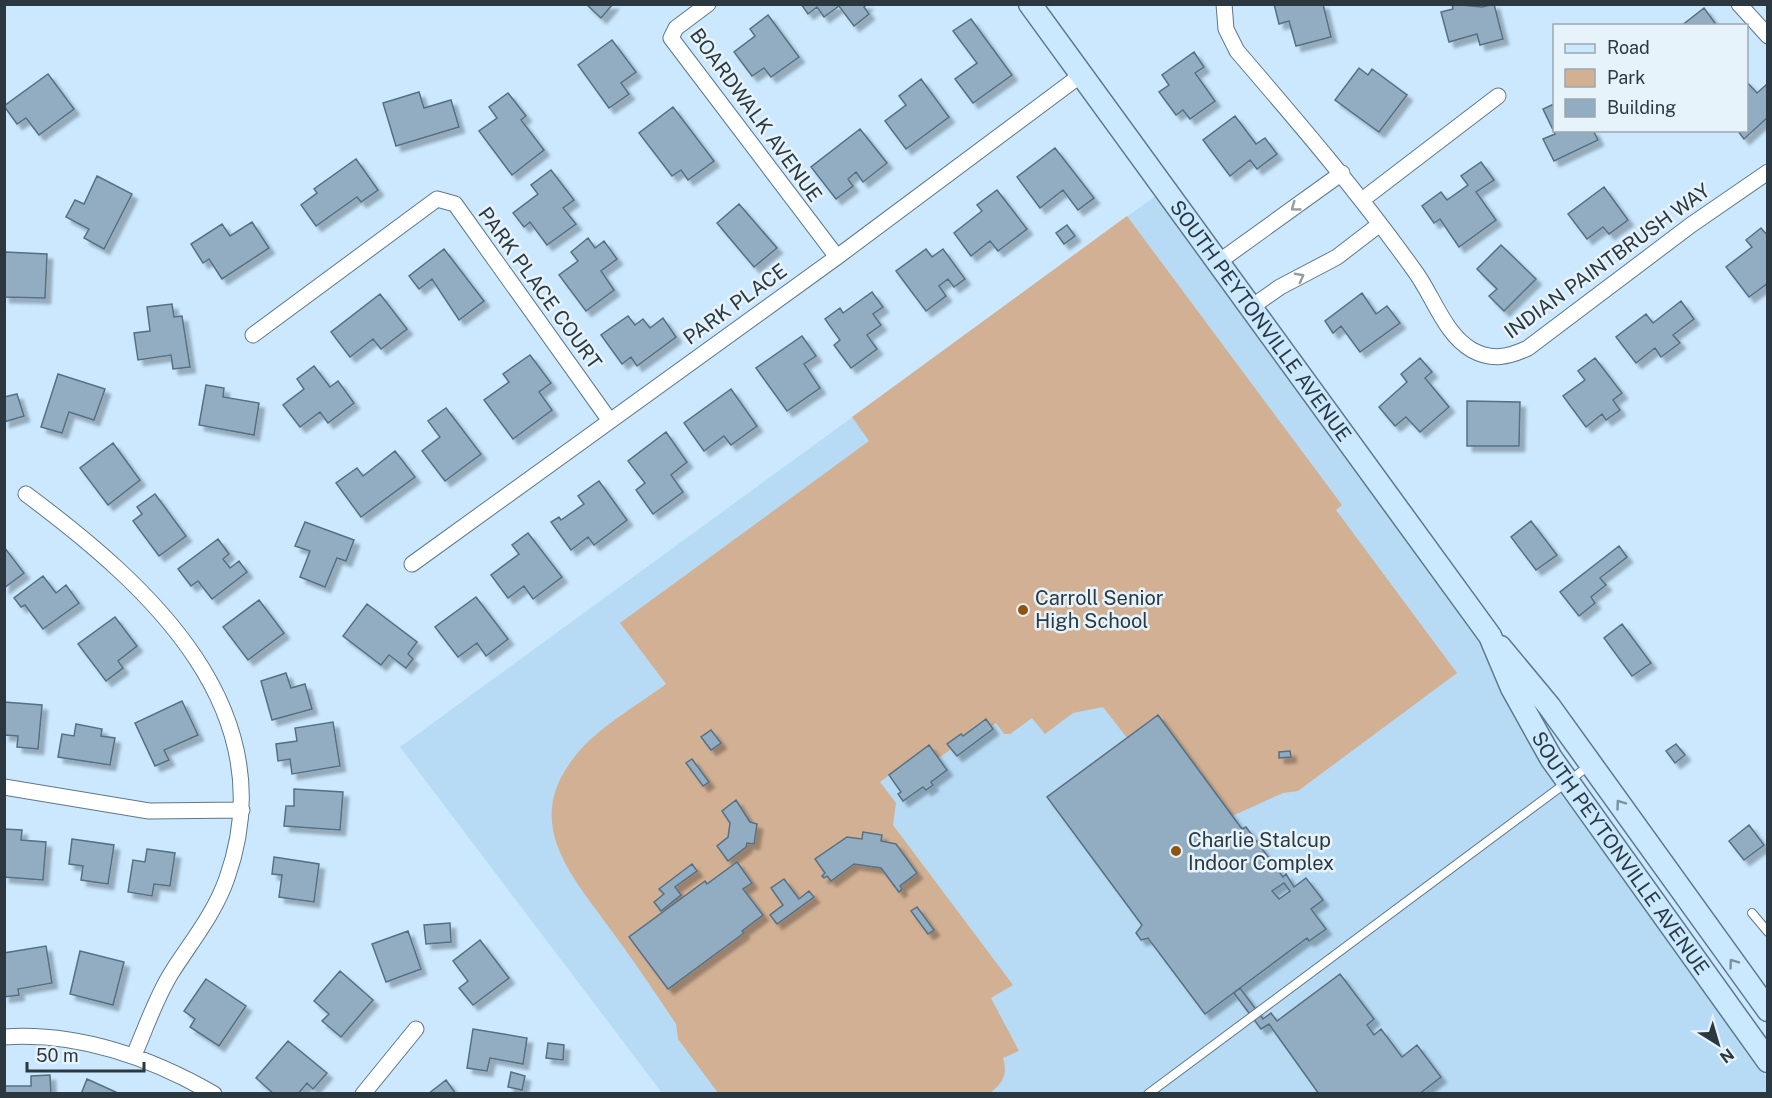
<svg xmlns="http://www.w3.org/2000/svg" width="1772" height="1098" font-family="'Public Sans',sans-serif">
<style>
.built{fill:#b8dbf5}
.green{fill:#d2b094}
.building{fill:#92adc1;stroke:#567083;stroke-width:1.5;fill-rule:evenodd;filter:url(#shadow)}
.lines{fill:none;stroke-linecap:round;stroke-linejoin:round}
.lane-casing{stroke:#5e788b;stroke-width:10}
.street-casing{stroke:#5e788b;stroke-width:17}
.secondary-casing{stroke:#5e788b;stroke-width:25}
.lane{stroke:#fff;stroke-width:8}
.street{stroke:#fff;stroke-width:15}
.secondary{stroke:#cae9fe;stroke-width:22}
.oneway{stroke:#969ca0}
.oneway2{stroke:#7b909f}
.poi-dot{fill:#8f5312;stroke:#e7f3fb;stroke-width:2}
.labels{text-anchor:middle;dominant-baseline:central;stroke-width:5;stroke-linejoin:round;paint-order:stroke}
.street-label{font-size:20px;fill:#2c3840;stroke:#e7f3fb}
.poi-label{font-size:20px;fill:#2c3840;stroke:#e7f3fb;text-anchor:start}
</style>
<defs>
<filter id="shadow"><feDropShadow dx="5.5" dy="5.5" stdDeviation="1.5" flood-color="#0004"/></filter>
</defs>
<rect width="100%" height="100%" fill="#cbe8fe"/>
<path class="built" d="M 1158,194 L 1433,573 L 1484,648 L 1506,690 L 1518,722 L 1533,749 L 1767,1078 L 1767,1093 L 662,1093 L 400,747 Z"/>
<path class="green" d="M 1127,216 L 1342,505 L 1336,510 L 1457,673 L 1298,791 L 1283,793 L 1232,816 L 1158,716 L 1127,738 L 1103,707 L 1073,713 L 1045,734 L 1032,718 L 1010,734 L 1004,734 L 996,723 L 991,726 L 986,720 L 963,736 L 961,734 L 948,744 L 951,749 L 939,758 L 929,746 L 880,782 L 896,803 L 893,825 L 1013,985 L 991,998 L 1019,1051 L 1003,1058 C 1008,1075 1003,1083 990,1093 L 718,1093 L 678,1039 L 676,1024 C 654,991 632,958 608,926 C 569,872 522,821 576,755 C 597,728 638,705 666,684 L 620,623 L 869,441 L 852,417 Z"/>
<path class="building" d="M 586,4 L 613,4 L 601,18 Z
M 801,4 L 867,4 L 864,7 L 869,14 L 854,26 L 839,6 L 824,17 L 817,7 L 808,14 Z
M 1274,4 L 1323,4 L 1331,37 L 1296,46 L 1289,21 L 1279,24 Z
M 1452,4 L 1482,7 L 1494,4 L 1503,39 L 1480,45 L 1477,34 L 1449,42 L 1441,12 L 1453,9 Z
M 1704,8 L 1715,23 L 1712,26 L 1681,26 Z
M 768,15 L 799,57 L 771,77 L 764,68 L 752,76 L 734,52 L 755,36 L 750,29 Z
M 971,19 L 1012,75 L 973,103 L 955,79 L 977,63 L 953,31 Z
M 612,40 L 636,72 L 621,83 L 629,94 L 609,108 L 578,65 Z
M 1194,52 L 1204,67 L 1195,73 L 1215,101 L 1190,119 L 1183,110 L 1176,115 L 1159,92 L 1169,85 L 1162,75 Z
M 1359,68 L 1368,75 L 1372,69 L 1407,95 L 1379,132 L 1335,100 Z
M 48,74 L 74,109 L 39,135 L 26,118 L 17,124 L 4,106 Z
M 921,79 L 949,117 L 906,149 L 885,121 L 906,105 L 899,96 Z
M 1746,81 L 1757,93 L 1766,85 L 1768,87 L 1768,117 L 1744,139 L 1737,130 L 1746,130 Z
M 419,92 L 424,108 L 451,100 L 459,127 L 396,146 L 383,103 Z
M 508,93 L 526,116 L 521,120 L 544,150 L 512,175 L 479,131 L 497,118 L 489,107 Z
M 1554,104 L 1554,130 L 1593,130 L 1598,140 L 1554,161 L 1543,139 L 1555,134 L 1543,109 Z
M 673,107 L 714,161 L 688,180 L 681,170 L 672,176 L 639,133 Z
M 1235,116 L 1256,144 L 1265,138 L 1277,154 L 1257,169 L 1250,160 L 1230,176 L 1203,140 Z
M 860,129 L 887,163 L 863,182 L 856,172 L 848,179 L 853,186 L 836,199 L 811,167 Z
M 1055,148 L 1094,198 L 1078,210 L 1063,190 L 1040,208 L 1017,177 Z
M 356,159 L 378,190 L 361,202 L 357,197 L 316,226 L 301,205 L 317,193 L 314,189 Z
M 1481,162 L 1494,180 L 1476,192 L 1496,220 L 1459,247 L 1440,219 L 1434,223 L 1422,206 L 1441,192 L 1447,200 L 1468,185 L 1461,176 Z
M 551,170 L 574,200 L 563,208 L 576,224 L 547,245 L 530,222 L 524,227 L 513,213 L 538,194 L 531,185 Z
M 97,176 L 132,194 L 104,249 L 84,238 L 89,229 L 66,217 L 75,200 L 84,204 Z
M 1604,187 L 1628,220 L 1609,234 L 1603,227 L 1587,239 L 1568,214 Z
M 997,190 L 1027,229 L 998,251 L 990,241 L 971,256 L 954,233 L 982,211 L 977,205 Z
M 739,204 L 777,248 L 754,267 L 717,223 Z
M 252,222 L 269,248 L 222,279 L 209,259 L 203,263 L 191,244 L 222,224 L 230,236 Z
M 1067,225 L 1075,236 L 1064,244 L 1056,233 Z
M 1761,228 L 1768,236 L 1768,283 L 1749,297 L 1726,267 L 1752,247 L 1746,240 Z
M 588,238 L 595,248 L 604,241 L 617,259 L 601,271 L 614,290 L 586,311 L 559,275 L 578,261 L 571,252 Z
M 1501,245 L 1536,279 L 1504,311 L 1489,296 L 1497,289 L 1477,269 Z
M 444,249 L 484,301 L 459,320 L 432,279 L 419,289 L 409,276 Z
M 926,249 L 932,257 L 943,249 L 965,279 L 954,287 L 948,279 L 939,286 L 946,296 L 926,311 L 896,271 Z
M 5,252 L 47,254 L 45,298 L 4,297 Z
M 872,292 L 883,307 L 873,314 L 881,325 L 867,335 L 877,349 L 851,368 L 834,345 L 840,340 L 825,319 L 840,308 L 843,313 Z
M 1362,293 L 1376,314 L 1387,306 L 1400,323 L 1360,352 L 1341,326 L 1333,333 L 1325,321 Z
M 380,294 L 407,329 L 381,349 L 373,339 L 350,357 L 331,332 Z
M 1681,301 L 1694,319 L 1673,335 L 1680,343 L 1661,357 L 1655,348 L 1636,363 L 1616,337 L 1646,314 L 1653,323 Z
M 172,304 L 174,317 L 182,316 L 190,367 L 173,369 L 171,355 L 138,360 L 134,333 L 150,331 L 147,307 Z
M 628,316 L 635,325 L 643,319 L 650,328 L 663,318 L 676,337 L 637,366 L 631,357 L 622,364 L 601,335 Z
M 802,336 L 816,356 L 804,364 L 820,388 L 787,411 L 756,368 Z
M 530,355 L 551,383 L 539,392 L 552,410 L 513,439 L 484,400 L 509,382 L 503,374 Z
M 1420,358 L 1432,372 L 1425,378 L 1449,407 L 1420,432 L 1406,417 L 1395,426 L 1379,407 L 1407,382 L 1401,374 Z
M 1595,358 L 1622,393 L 1613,400 L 1620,410 L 1606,420 L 1602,414 L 1586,427 L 1563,396 L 1585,380 L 1578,371 Z
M 314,366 L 330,387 L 338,381 L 354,403 L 328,423 L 320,412 L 300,427 L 283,405 L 304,389 L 297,379 Z
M 58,374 L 105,389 L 94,420 L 69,412 L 62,433 L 41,427 Z
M 206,385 L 224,388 L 223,397 L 259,403 L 254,435 L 199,425 Z
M 731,389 L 757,426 L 731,445 L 724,436 L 704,451 L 684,423 Z
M 17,394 L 24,416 L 4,422 L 4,397 Z
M 1467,401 L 1520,402 L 1519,446 L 1467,446 Z
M 446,408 L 481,454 L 445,481 L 422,451 L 440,437 L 428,421 Z
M 666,432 L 687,462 L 671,475 L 683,492 L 653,514 L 636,490 L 645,483 L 628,461 Z
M 113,443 L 140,480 L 108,505 L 80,468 Z
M 395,451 L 415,477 L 361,517 L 336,483 L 357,468 L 363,476 Z
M 599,481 L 627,520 L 594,545 L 588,537 L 571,550 L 551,522 L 559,517 L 561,520 L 584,504 L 578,496 Z
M 155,494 L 186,536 L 159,556 L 133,521 L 142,514 L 137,507 Z
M 1531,521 L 1557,555 L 1536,570 L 1511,537 Z
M 305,522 L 354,540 L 346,561 L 337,558 L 325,587 L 300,577 L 310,551 L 295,546 Z
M 528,533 L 562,577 L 533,599 L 524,586 L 508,598 L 491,575 L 519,554 L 512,545 Z
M 218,539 L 229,554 L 223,559 L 230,568 L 239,561 L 247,572 L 212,599 L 198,581 L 191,586 L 178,569 Z
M 1619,546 L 1627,557 L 1600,578 L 1606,585 L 1591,597 L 1595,603 L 1579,616 L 1560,592 Z
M 4,547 L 24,573 L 4,588 Z
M 43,576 L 56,593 L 66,585 L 79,603 L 43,629 L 25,605 L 21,607 L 14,598 Z
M 476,597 L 508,639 L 486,656 L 477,643 L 458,657 L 435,627 Z
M 259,600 L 284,633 L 248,660 L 223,627 Z
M 367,604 L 417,642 L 408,654 L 413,659 L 406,668 L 389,655 L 381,665 L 343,636 Z
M 115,617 L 137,646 L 118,661 L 123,668 L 106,681 L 78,644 Z
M 1622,624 L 1651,663 L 1632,676 L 1604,638 Z
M 286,673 L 291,688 L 305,684 L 312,709 L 272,720 L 261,681 Z
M 182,701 L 198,735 L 164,750 L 169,760 L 155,766 L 135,723 Z
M 4,702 L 42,705 L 38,749 L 17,747 L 18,736 L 4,735 Z
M 1158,715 L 1242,829 L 1246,827 L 1283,877 L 1286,874 L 1294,887 L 1306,878 L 1323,900 L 1311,909 L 1326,929 L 1309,941 L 1307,938 L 1205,1014 L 1148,938 L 1141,940 L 1136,933 L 1142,925 L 1047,797 ZM 1284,883 L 1290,891 L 1279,899 L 1272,891 Z
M 986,719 L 993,729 L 957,756 L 947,744 L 961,734 L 963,736 Z
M 333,722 L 340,766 L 292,774 L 290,759 L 278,761 L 276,744 L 297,741 L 295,728 Z
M 76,724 L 102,729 L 101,736 L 115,738 L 110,765 L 58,757 L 62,734 L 74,736 Z
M 711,730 L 721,743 L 711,750 L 701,737 Z
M 1676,744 L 1685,755 L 1675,763 L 1666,751 Z
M 929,745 L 947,770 L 931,782 L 933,785 L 926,790 L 923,787 L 903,801 L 898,794 L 901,792 L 889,775 Z
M 1290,751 L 1291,757 L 1279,758 L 1279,752 Z
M 692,759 L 709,782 L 703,786 L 686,763 Z
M 294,789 L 343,792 L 340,830 L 284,826 L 286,806 L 294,806 Z
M 736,800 L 750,822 L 757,824 L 754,844 L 747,843 L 746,847 L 728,861 L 717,846 L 728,837 L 730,823 L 722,811 Z
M 1749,825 L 1764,845 L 1744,860 L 1729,841 Z
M 4,829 L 22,830 L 21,840 L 46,842 L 43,880 L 4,877 Z
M 863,832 L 882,835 L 881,841 L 896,844 L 917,873 L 900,886 L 902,889 L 899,892 L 881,868 L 854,864 L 831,881 L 827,876 L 824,878 L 822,876 L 825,873 L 815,859 L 847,837 L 862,839 Z
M 72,839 L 114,845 L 108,884 L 81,880 L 83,866 L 69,864 Z
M 147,849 L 175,853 L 170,886 L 154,884 L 152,896 L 128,892 L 133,860 L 145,862 Z
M 274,857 L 319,864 L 314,902 L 279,897 L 282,875 L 272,874 Z
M 737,862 L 752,883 L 743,889 L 763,915 L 742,931 L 744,933 L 668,989 L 629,937 L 705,881 L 707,884 Z
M 692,864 L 697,871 L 675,887 L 681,895 L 661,911 L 654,902 L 664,894 L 659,889 Z
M 784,879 L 799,899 L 809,891 L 814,897 L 777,924 L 770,915 L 783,905 L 771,888 Z
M 917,907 L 934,930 L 928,934 L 911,911 Z
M 450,923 L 451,942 L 426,944 L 424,925 Z
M 408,931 L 421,969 L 386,982 L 372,944 Z
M 480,940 L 509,978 L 473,1005 L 459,988 L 468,981 L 453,961 Z
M 46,946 L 52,983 L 18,989 L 19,995 L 4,997 L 4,953 Z
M 80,951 L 124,962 L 113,1005 L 70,994 Z
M 340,971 L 373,1000 L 341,1037 L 322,1021 L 329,1014 L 314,1001 Z
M 1340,974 L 1374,1019 L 1367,1025 L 1374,1035 L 1381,1029 L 1402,1057 L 1417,1045 L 1441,1077 L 1419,1094 L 1319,1094 L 1269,1024 L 1261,1029 L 1234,993 L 1240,988 L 1263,1019 L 1271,1013 L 1277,1021 Z
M 206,979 L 246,1006 L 219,1046 L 190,1027 L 195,1019 L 184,1011 Z
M 473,1029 L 527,1038 L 523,1064 L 490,1058 L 487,1071 L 467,1068 Z
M 288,1041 L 327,1073 L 313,1089 L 307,1083 L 298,1094 L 274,1094 L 256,1078 Z
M 548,1043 L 564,1045 L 563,1060 L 546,1058 Z
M 511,1072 L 525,1076 L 522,1090 L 508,1087 Z
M 50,1075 L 51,1094 L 5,1094 L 5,1086 L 31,1086 L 31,1076 Z
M 87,1079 L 120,1094 L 81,1094 Z
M 446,1080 L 456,1094 L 428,1094 Z"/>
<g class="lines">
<defs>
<path id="lane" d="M 1752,913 L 1768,932
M 1148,1094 L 1590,765"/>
<path id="street" d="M 708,4 L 676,28 L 671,38 L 837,257
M 1224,4 L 1226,29 L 1237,51 C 1298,122 1359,193 1414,270 C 1433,295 1444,334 1472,350 C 1492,361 1509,357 1528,348 L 1691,225 L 1768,172
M 1739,4 L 1768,36
M 1362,200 L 1498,96
M 1217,263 L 1342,173
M 1250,308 L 1280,287 L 1337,257 L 1380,224
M 253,335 L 437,199 L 455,204 L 610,421
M 26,494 C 148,585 287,709 227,878 C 215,913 191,942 172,972 C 156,997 146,1028 134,1055
M 412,564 L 837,257 L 1081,75
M 4,787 L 149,811 L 242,810
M 4,1037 C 78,1032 151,1058 214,1094
M 363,1094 L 416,1029"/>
<g id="secondary">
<path id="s1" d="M 1030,4 L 1490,636 L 1512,688 L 1551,758 L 1768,1061"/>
<path d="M 1500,647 L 1549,706 L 1768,1010"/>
</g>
</defs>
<use href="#lane" class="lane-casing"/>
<use href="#street" class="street-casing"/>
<use href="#secondary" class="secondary-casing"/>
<use href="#lane" class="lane"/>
<use href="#street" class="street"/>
<use href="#secondary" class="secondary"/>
</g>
<defs><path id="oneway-chevron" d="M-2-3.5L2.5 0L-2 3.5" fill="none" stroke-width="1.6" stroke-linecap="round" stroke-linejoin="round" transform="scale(1.5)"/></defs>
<g class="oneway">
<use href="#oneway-chevron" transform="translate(1295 207) rotate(144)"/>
<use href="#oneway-chevron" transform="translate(1300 277) rotate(-28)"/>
</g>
<g class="oneway2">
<use href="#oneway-chevron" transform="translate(1620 804) rotate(-126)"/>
<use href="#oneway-chevron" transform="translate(1733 963) rotate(-126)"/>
</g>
<g class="poi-dot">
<circle cx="1023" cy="610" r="6"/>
<circle cx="1176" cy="851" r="6"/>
</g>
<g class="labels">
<g class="street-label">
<text transform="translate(756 115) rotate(54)">BOARDWALK AVENUE</text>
<text transform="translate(1607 261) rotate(-36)">INDIAN PAINTBRUSH WAY</text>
<text transform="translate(540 288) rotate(54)">PARK PLACE COURT</text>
<text transform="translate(735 304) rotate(-36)">PARK PLACE</text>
<text stroke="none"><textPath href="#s1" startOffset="392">SOUTH PEYTONVILLE AVENUE</textPath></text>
<text stroke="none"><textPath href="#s1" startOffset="1036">SOUTH PEYTONVILLE AVENUE</textPath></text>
</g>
<g class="poi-label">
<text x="1035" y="598">Carroll Senior<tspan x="1035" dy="23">High School</tspan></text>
<text x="1188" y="840">Charlie Stalcup<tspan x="1188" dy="23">Indoor Complex</tspan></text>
</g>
</g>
<rect width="1772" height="1098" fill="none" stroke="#2c3840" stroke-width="12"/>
<rect x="1553" y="24" width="195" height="108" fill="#e7f3fb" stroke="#9ca8b0" stroke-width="1.5"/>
<rect x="1565" y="44" width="30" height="9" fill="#cae9fe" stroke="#9ca8b0" stroke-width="1.5"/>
<text x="1607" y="54" font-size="18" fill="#2c3840">Road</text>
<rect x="1565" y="69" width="30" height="18" fill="#d2b094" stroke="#9ca8b0" stroke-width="1.5"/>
<text x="1607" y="84" font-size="18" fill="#2c3840">Park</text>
<rect x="1565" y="99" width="30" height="18" fill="#92adc1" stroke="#9ca8b0" stroke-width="1.5"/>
<text x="1607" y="114" font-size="18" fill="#2c3840">Building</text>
<g transform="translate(1718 1044) rotate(143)" stroke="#e7f3fb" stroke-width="4.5" paint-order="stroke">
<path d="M0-4.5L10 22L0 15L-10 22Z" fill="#2c3840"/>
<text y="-9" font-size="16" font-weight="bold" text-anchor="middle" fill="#2c3840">N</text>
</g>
<path d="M27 1062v9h117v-9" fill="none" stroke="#2c3840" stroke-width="3"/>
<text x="36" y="1062" font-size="18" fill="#2c3840" stroke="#e7f3fb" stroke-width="4.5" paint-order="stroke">50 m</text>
</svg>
